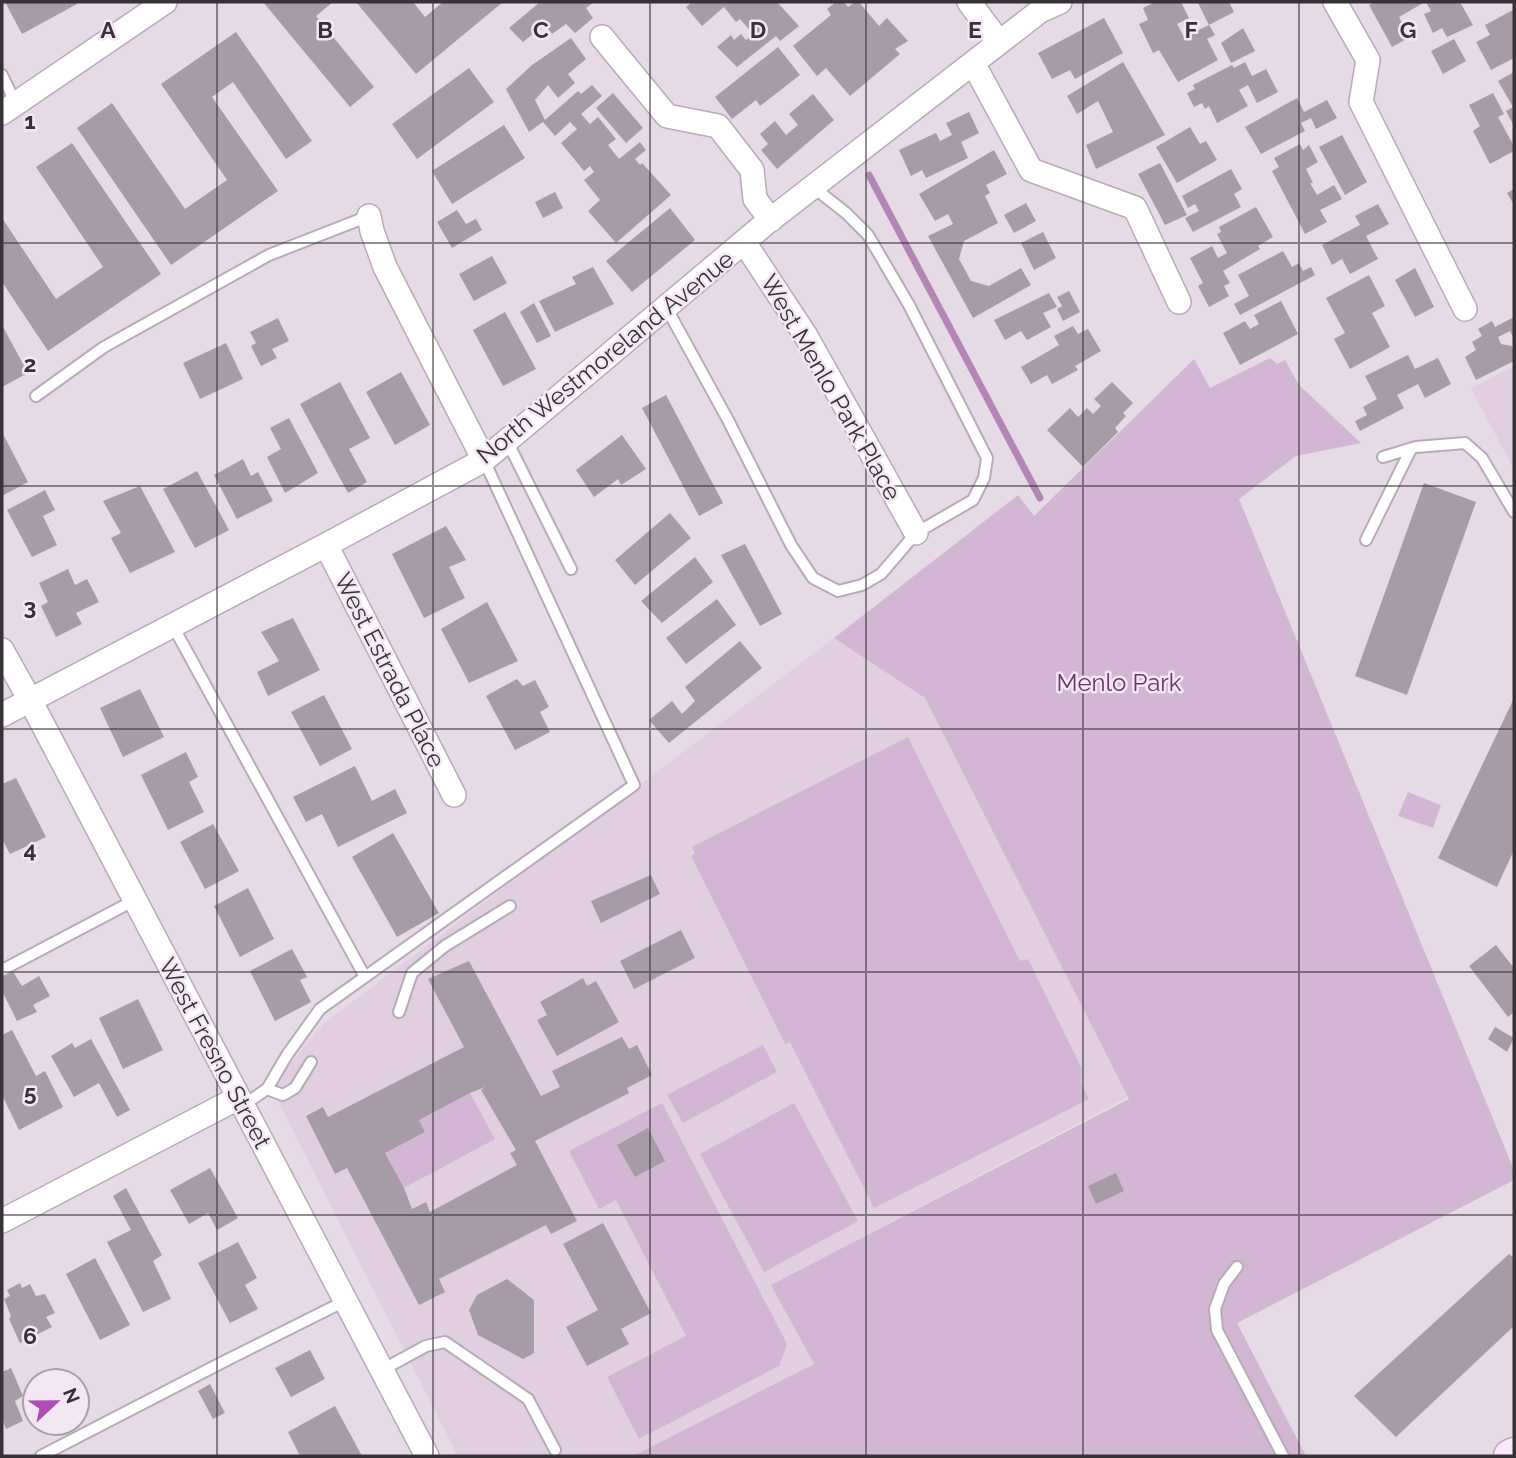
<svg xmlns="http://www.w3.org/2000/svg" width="1516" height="1458" font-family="Raleway,sans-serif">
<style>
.built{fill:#e1cee1}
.green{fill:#d3b6d4}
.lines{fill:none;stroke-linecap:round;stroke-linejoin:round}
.stream{stroke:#b486b5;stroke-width:7}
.building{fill:#a79ba8;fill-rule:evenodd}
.service-casing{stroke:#b8abb8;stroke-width:14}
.minor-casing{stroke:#b8abb8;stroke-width:26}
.secondary-casing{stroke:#b8abb8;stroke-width:35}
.service{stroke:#fff;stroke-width:10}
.minor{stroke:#fff;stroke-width:23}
.secondary{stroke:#fce6fd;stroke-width:32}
.grid{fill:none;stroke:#373237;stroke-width:2;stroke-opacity:0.55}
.labels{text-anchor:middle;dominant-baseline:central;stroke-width:5;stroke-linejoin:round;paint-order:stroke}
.street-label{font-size:24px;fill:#373237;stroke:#f4e7f4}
.park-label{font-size:24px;fill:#6b326e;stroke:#f4e7f4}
.grid-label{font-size:23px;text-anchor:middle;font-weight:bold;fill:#373237;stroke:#f4e7f4;stroke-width:5;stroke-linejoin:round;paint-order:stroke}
</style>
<rect width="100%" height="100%" fill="#e7dae7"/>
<path class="built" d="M 1514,366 L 1514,470 L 1471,388 Z
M 834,638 L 925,698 L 1128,1097 L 772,1285 L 814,1364 L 633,1456 L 458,1456 L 271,1088 L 323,1024 Z"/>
<path class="green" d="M 1270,358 L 1277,364 L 1285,360 L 1299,385 L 1361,443 L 1296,456 L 1239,499 L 1514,1170 L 1514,1180 L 1237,1323 L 1306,1456 L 633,1456 L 814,1364 L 771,1285 L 1129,1099 L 925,698 L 834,638 L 1018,495 L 1034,516 L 1194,359 L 1210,388 Z
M 908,737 L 1020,961 L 1028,959 L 1082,1069 L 1081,1083 L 1089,1099 L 874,1208 L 790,1042 L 785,1044 L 691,856 L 695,854 L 692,847 Z
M 1408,792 L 1441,805 L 1433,828 L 1398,816 Z
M 763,1045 L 777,1072 L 683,1123 L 667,1095 Z
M 470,1093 L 495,1139 L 404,1188 L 385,1153 L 425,1132 L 419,1120 Z
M 662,1103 L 787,1344 L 779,1366 L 639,1439 L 607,1377 L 686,1336 L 616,1200 L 599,1209 L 569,1151 Z
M 794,1103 L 858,1221 L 764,1272 L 700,1154 Z"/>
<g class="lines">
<path class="stream" d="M 869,175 L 1040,498"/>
</g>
<path class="building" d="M 5,2 L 75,2 L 77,4 L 22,34 Z
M 263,2 L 333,2 L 316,16 L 374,87 L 350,107 Z
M 356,2 L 413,2 L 425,17 L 443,2 L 503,2 L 416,74 Z
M 540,2 L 594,2 L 586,8 L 593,18 L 575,33 L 566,24 L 552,34 L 545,24 L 523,42 L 509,28 Z
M 692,2 L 777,2 L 799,26 L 780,41 L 776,36 L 737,67 L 717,47 L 731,35 L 734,40 L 741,34 L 746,40 L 753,34 L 740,19 L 736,22 L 724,7 L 702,26 L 686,7 Z
M 836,2 L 844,2 L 848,7 L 855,2 L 859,2 L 879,26 L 887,18 L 908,41 L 895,49 L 900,54 L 850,96 L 826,68 L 817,76 L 793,46 L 831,15 L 827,9 Z
M 1155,2 L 1181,2 L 1189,18 L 1177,24 L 1184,37 L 1209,25 L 1215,35 L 1207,39 L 1218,60 L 1178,82 L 1159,50 L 1153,53 L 1139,24 L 1148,20 L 1143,8 Z
M 1200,2 L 1229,2 L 1234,12 L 1209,25 L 1198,3 Z
M 1376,2 L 1425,2 L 1399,17 L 1410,37 L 1392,47 L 1369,5 Z
M 1426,2 L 1460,2 L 1473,25 L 1447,37 L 1442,28 L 1433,33 L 1424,14 L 1431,11 Z
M 1513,10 L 1514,13 L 1514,58 L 1491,70 L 1476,42 L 1490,35 L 1485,25 Z
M 1104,18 L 1123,53 L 1075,79 L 1070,70 L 1052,79 L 1038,53 Z
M 1243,28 L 1255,51 L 1231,63 L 1221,43 Z
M 236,32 L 312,141 L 286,159 L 233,82 L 212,97 L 278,191 L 171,265 L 77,128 L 112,103 L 185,209 L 227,180 L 161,84 Z
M 571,38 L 586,59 L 568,74 L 575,83 L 558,98 L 548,85 L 535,100 L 545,120 L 578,91 L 581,94 L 592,85 L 602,96 L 581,114 L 590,124 L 598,117 L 616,139 L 608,145 L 619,159 L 640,142 L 646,150 L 635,159 L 640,165 L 642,163 L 671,195 L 616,243 L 588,211 L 600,200 L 584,180 L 594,172 L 590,166 L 584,171 L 561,143 L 577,129 L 570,122 L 555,136 L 543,122 L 529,132 L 506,89 L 532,65 Z
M 1454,39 L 1466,61 L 1443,74 L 1431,51 Z
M 778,47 L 800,75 L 760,106 L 756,100 L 732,119 L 715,97 Z
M 1123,62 L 1165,135 L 1096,169 L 1086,145 L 1113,132 L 1098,101 L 1077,114 L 1067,96 Z
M 1245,62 L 1252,76 L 1266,69 L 1278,92 L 1257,103 L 1248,85 L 1239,90 L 1248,106 L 1217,123 L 1209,106 L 1205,109 L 1202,103 L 1194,107 L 1187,93 L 1195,89 L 1193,85 L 1232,65 L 1234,68 Z
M 469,68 L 494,102 L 417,159 L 392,124 Z
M 1514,72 L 1514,126 L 1506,111 L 1513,107 L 1498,81 Z
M 613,93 L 643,128 L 626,143 L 596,108 Z
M 1493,93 L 1504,114 L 1498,117 L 1514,146 L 1514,151 L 1490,164 L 1473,131 L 1480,126 L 1469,105 Z
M 813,94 L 834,120 L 777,169 L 761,150 L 768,144 L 760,134 L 775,121 L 786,135 L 798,125 L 789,114 Z
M 1297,98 L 1304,112 L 1327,100 L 1337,118 L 1316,129 L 1311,118 L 1301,123 L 1305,131 L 1261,154 L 1245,127 Z
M 969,112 L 979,133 L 961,142 L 968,158 L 926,178 L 922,170 L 911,176 L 899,150 L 936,133 L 940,141 L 952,135 L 946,123 Z
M 504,125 L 525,158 L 452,204 L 432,171 Z
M 1190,127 L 1200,144 L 1206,141 L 1217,160 L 1177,183 L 1156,147 Z
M 1342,135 L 1367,182 L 1345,195 L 1319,147 Z
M 72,143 L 161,274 L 48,351 L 2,282 L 2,218 L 56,299 L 103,267 L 36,167 Z
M 1300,144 L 1303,150 L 1309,145 L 1318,162 L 1306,169 L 1313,183 L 1310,183 L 1317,195 L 1334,185 L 1342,199 L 1320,210 L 1327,222 L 1305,234 L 1272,171 L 1279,167 L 1274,158 Z
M 994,150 L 1007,174 L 986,185 L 990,193 L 985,196 L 998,223 L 964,241 L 959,259 L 971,281 L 989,286 L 1021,268 L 1031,285 L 973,318 L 928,236 L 953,224 L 948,214 L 935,221 L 919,194 Z
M 1160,163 L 1187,215 L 1165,225 L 1138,174 Z
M 1231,169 L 1242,189 L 1234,194 L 1241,207 L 1193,232 L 1185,218 L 1199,211 L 1195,204 L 1188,208 L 1182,196 Z
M 1514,189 L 1514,205 L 1507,193 Z
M 555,192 L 563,208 L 543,218 L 535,202 Z
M 1026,203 L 1036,221 L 1014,233 L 1004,215 Z
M 1378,204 L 1389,224 L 1366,236 L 1378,259 L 1350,274 L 1342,259 L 1332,265 L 1322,245 L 1360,225 L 1355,216 Z
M 1256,207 L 1273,237 L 1258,246 L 1260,249 L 1223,271 L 1230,283 L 1224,286 L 1229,296 L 1209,307 L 1198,286 L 1203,283 L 1190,258 L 1212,246 L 1218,258 L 1227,253 L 1217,234 L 1221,232 L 1219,227 Z
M 670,208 L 695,240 L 632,292 L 606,261 Z
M 457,210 L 466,224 L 476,219 L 482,230 L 452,248 L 437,222 Z
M 1043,232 L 1056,258 L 1034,270 L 1021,243 Z
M 1283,251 L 1292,267 L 1299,263 L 1303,271 L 1311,267 L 1315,275 L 1240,315 L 1234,304 L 1249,296 L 1238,275 Z
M 492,256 L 507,283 L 474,301 L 459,274 Z
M 593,267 L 614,304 L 555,332 L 539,301 L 576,284 L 572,277 Z
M 1415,268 L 1434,307 L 1415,317 L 1395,280 Z
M 1369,275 L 1385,306 L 1372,313 L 1390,347 L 1350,369 L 1334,339 L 1345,333 L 1326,298 Z
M 1069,291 L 1080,312 L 1063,321 L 1057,309 L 1062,306 L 1057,297 Z
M 1049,293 L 1057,307 L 1043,313 L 1051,327 L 1027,340 L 1021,331 L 1005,340 L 994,320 Z
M 1281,301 L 1298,334 L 1240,365 L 1223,333 L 1245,321 L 1250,329 L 1259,324 L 1254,315 Z
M 534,303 L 551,336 L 537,343 L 520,312 Z
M 505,312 L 536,369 L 503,386 L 473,330 Z
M 1514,317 L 1514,339 L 1510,331 L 1498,337 L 1501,344 L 1512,346 L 1514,351 L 1514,361 L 1476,380 L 1465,357 L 1476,350 L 1472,342 L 1482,336 L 1478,329 L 1492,321 L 1495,327 Z
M 278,318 L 289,341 L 272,349 L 277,358 L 261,366 L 251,346 L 256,343 L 250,332 Z
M 2,325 L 28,373 L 2,387 Z
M 1073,326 L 1078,334 L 1088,329 L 1101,351 L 1075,366 L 1078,370 L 1052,384 L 1047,375 L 1031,384 L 1021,367 L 1059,345 L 1054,336 Z
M 226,343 L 243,379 L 200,399 L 183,363 Z
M 1408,355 L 1415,369 L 1438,358 L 1451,384 L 1425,398 L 1418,384 L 1397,395 L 1404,408 L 1360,431 L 1355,421 L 1367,415 L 1363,407 L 1377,399 L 1365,376 Z
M 401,372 L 430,425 L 395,445 L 366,392 Z
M 340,382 L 370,438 L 349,449 L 367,482 L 348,493 L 300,404 Z
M 1112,382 L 1133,403 L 1123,413 L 1126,416 L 1115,428 L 1118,432 L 1083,467 L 1047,430 L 1070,408 L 1078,417 L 1087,408 L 1093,414 L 1101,406 L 1094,399 Z
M 666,395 L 723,503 L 699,516 L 642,408 Z
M 289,418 L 318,473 L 285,493 L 267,457 L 281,449 L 270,428 Z
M 2,432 L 28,482 L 2,496 Z
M 622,435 L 646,469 L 621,485 L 618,479 L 594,497 L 576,470 Z
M 243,459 L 251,476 L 258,472 L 273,501 L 237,519 L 214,475 Z
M 197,471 L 229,530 L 195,548 L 163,489 Z
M 1424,483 L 1476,502 L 1407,695 L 1355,676 Z
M 140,486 L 175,552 L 130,573 L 111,538 L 121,533 L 103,501 Z
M 45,490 L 55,510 L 43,516 L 57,545 L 32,557 L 7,510 Z
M 670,513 L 691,538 L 635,585 L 615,560 Z
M 446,526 L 466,560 L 449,567 L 465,598 L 424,618 L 392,554 Z
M 745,544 L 782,614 L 760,626 L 721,555 Z
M 695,557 L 713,582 L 662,623 L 641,601 Z
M 68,569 L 75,585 L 87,579 L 99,602 L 76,613 L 82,624 L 56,637 L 41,606 L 48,602 L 39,583 Z
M 717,599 L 736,625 L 686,664 L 666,638 Z
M 487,602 L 518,661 L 469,683 L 441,629 Z
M 293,618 L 320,670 L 268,696 L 257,672 L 279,661 L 261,632 Z
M 740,641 L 762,668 L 669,743 L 649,720 L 672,701 L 682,714 L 695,701 L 685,687 Z
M 517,679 L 523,686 L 535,680 L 549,707 L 540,712 L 550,732 L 515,750 L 486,696 Z
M 140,689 L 164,737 L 123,757 L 100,708 Z
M 324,695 L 352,749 L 320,766 L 291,712 Z
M 1514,698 L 1514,850 L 1497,887 L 1438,858 Z
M 186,752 L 198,777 L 189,782 L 204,812 L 168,830 L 141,775 Z
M 355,766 L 372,801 L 395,789 L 407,813 L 338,847 L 322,814 L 306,822 L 293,797 Z
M 16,778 L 46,837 L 10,854 L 2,839 L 2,784 Z
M 213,824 L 239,871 L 205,889 L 180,842 Z
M 393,833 L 439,913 L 397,937 L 352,857 Z
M 651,875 L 660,894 L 601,923 L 591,901 Z
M 248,888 L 274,939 L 240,957 L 214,906 Z
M 681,930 L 695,958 L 634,989 L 620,961 Z
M 1496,945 L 1514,968 L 1514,1012 L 1508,1017 L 1469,966 Z
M 292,949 L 307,977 L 300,980 L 311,1002 L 275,1021 L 250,971 Z
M 469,961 L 541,1096 L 560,1087 L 552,1071 L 622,1037 L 629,1049 L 637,1045 L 652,1075 L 627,1088 L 629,1093 L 535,1141 L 577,1221 L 551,1234 L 546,1225 L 439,1279 L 445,1292 L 419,1305 L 347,1168 L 335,1174 L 306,1116 L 323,1107 L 328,1117 L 464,1047 L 428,979 ZM 485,1087 L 481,1090 L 516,1150 L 510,1153 L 517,1165 L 430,1212 L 426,1202 L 412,1209 L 404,1188 L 385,1153 L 425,1132 L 419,1120 L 470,1093 Z
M 12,970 L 22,986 L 39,976 L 50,996 L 33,1005 L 37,1012 L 17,1021 L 2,991 L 2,975 Z
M 583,978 L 587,986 L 596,981 L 619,1022 L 557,1056 L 537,1020 L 547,1015 L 540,1002 Z
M 138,999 L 163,1050 L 123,1069 L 99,1018 Z
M 1495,1027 L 1514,1038 L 1507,1052 L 1488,1039 Z
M 12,1030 L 36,1076 L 45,1071 L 63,1107 L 19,1130 L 2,1095 L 2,1035 Z
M 91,1039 L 130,1110 L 117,1117 L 99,1083 L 74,1097 L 51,1056 L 72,1043 L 75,1048 Z
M 648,1128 L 665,1161 L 635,1177 L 617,1145 Z
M 210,1168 L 238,1218 L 217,1230 L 208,1213 L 189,1224 L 170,1190 Z
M 1116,1173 L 1124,1191 L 1096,1204 L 1088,1186 Z
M 126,1188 L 162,1255 L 153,1261 L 171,1299 L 143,1312 L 107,1242 L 131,1230 L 113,1196 Z
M 603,1223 L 651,1313 L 621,1329 L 629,1344 L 587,1366 L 566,1327 L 598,1310 L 563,1244 Z
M 238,1242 L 257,1278 L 245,1285 L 258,1309 L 230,1323 L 198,1263 Z
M 1509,1254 L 1514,1258 L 1514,1326 L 1396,1437 L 1354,1396 Z
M 95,1258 L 130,1325 L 100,1340 L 66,1274 Z
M 507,1279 L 534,1300 L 534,1353 L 523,1359 L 478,1335 L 469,1310 L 477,1295 Z
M 20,1283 L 22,1288 L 30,1284 L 36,1296 L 45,1294 L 55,1313 L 46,1317 L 52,1327 L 20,1343 L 9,1319 L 11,1316 L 4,1299 L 10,1296 L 7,1290 Z
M 310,1350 L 325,1379 L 291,1397 L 275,1368 Z
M 11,1368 L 23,1396 L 15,1401 L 23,1421 L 6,1429 L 2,1419 L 2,1372 Z
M 210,1384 L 225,1413 L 213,1419 L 198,1391 Z
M 335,1406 L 362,1456 L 300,1456 L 288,1432 Z"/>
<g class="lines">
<defs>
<path id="service" d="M 2,75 L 16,104
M 666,307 L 728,420 L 791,545 L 813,578 L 838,591 L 862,585 L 881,574 L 916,533 L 973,500 L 984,478 L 987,458 L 909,305 L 868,235 L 846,213 L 813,187
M 36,396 L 104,347 L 269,255 L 369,216
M 507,441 L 571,569
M 1383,457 L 1416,447 L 1465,443 L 1482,458 L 1514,512
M 1366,540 L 1411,449
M 173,626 L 365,977
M 2,970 L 135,900
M 399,1012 L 412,973 L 445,946 L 510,906
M 267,1089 L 283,1095 L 295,1088 L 311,1062
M 242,1106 L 267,1089 L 287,1055 L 320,1009 L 634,785 L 484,460
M 1237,1267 L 1224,1284 L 1215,1309 L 1217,1330 L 1283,1456
M 382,1370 L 426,1346 L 445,1342 L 528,1399 L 555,1450
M 41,1456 L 221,1363 L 345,1301"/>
<path id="minor" d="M 969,2 L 999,42
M 1335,2 L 1368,60 L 1361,102 L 1465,309
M 602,37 L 667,116 L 718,126 L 752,170 L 755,199 L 771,220
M 973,63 L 1031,170 L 1135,208 L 1179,302
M 2,113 L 165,2
M 369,216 L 372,231 L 385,267 L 484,460
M 744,242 L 806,336 L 916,533
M 326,545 L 454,795
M 2,650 L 30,700 L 427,1456
M 2,715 L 326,545 L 484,460 L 765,224 L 1040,11 L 1060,2
M 2,1221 L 238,1098"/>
<path id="secondary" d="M 1510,1456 L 1514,1454"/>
</defs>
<use href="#service" class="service-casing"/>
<use href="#minor" class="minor-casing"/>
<use href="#secondary" class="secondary-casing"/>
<use href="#service" class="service"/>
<use href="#minor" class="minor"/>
<use href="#secondary" class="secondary"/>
</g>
<path class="grid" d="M 217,2 L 217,1456M 433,2 L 433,1456M 650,2 L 650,1456M 866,2 L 866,1456M 1083,2 L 1083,1456M 1299,2 L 1299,1456M 2,243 L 1514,243M 2,486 L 1514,486M 2,729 L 1514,729M 2,972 L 1514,972M 2,1215 L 1514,1215"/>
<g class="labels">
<g class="street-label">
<text transform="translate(605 357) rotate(-39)">North Westmoreland Avenue</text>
<text transform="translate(831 387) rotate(60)">West Menlo Park Place</text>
<text transform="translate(390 670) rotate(63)">West Estrada Place</text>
<text transform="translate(215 1053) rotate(62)">West Fresno Street</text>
</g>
<g class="park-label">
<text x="1119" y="682">Menlo Park</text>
</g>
</g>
<g class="grid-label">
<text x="108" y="38">A</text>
<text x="325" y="38">B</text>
<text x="541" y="38">C</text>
<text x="758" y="38">D</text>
<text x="975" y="38">E</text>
<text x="1191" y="38">F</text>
<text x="1408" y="38">G</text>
<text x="30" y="129">1</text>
<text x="30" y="372">2</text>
<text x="30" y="615">3</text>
<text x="30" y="858">4</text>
<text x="30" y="1101">5</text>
<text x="30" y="1344">6</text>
</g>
<rect width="1516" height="1458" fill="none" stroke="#373237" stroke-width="7"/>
<g transform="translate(56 1402) rotate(68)"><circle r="33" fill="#f4e7f4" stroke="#a89fa8" stroke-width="2"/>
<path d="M0-5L12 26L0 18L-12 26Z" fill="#ae4db4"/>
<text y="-10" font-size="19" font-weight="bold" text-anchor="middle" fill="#373237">N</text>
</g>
</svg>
